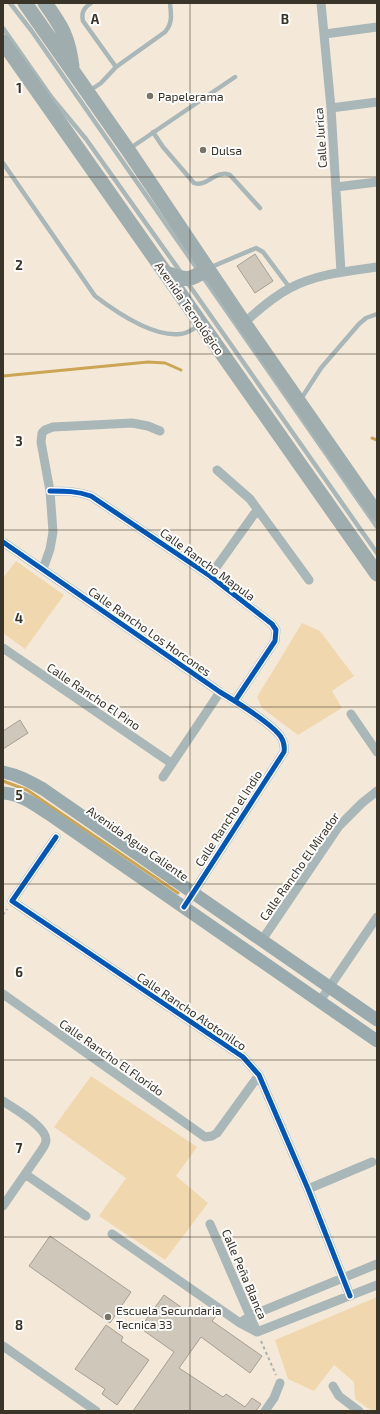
<svg xmlns="http://www.w3.org/2000/svg" width="380" height="1414" font-family="'Exo 2',sans-serif">
<style>
.green{fill:#f0d7ae}
.lines{fill:none;stroke-linecap:round;stroke-linejoin:round}
.stream{stroke:#cca554;stroke-width:3}
.building{fill:#cfc7ba;stroke:#a79f93}
.path{stroke:#abb1ae;stroke-width:2;stroke-dasharray:3 3;stroke-linecap:butt}
.lane{stroke:#a9b7b9;stroke-width:4.5}
.street{stroke:#a9b7b9;stroke-width:9}
.secondary{stroke:#99abae;stroke-width:13}
.primary{stroke:#a0adae;stroke-width:15}
.cycleway-casing{stroke:#fcfcfc;stroke-width:8}
.cycleway{stroke:#0057b8;stroke-width:5}
.grid{fill:none;stroke:#3a3327;stroke-width:1;stroke-opacity:0.55}
.poi-dot{fill:#7b7365;stroke:#fcfcfc;stroke-width:1.5}
.labels{text-anchor:middle;dominant-baseline:central;stroke-width:4;stroke-linejoin:round;paint-order:stroke}
.poi-label{font-size:12px;fill:#3a3327;stroke:#fcfcfc;text-anchor:start}
.street-label{font-size:12px;fill:#3a3327;stroke:#fcfcfc}
.grid-label{font-size:13px;text-anchor:middle;font-weight:bold;fill:#3a3327;stroke:#fcfcfc;stroke-width:4;stroke-linejoin:round;paint-order:stroke}
</style>
<rect width="100%" height="100%" fill="#f4e9d9"/>
<path class="green" d="M 16,561 L 64,595 L 25,649 L 3,633 L 3,578 Z
M 302,623 L 320,631 L 354,676 L 332,691 L 342,708 L 298,735 L 262,708 L 257,697 Z
M 91,1076 L 197,1147 L 176,1176 L 208,1203 L 165,1260 L 99,1216 L 126,1178 L 54,1127 Z
M 377,1297 L 377,1411 L 372,1411 L 355,1399 L 354,1382 L 334,1365 L 314,1391 L 288,1379 L 275,1340 Z"/>
<g class="lines">
<path class="stream" d="M 3,376 L 148,362 L 165,363 L 181,370
M 372,438 L 377,440
M 3,781 L 27,790 L 178,893"/>
</g>
<path class="building" d="M 255,254 L 273,281 L 255,293 L 237,266 Z
M 20,720 L 28,733 L 3,749 L 3,731 Z
M 50,1236 L 131,1292 L 110,1323 L 29,1266 Z
M 164,1295 L 192,1315 L 199,1305 L 216,1316 L 212,1321 L 262,1356 L 250,1373 L 201,1337 L 179,1368 L 223,1397 L 226,1394 L 245,1407 L 252,1398 L 261,1404 L 256,1411 L 133,1411 L 174,1352 L 140,1328 Z
M 106,1325 L 123,1337 L 121,1341 L 149,1360 L 117,1405 L 102,1394 L 105,1389 L 75,1369 Z"/>
<g class="lines">
<path class="path" d="M 3,915 L 7,909
M 261,1341 L 276,1375"/>
<path class="lane" d="M 10,3 L 31,30 L 377,527
M 91,3 C 84,8 81,12 83,21 L 116,67
M 3,28 L 52,98 L 86,139 L 182,274
M 89,91 L 101,83 L 116,67 L 165,32 C 173,23 171,14 170,3
M 153,132 L 163,147 L 194,183 C 205,187 213,174 223,174 C 224,173 230,175 230,175 L 260,208
M 129,149 L 235,77
M 3,163 L 95,296 C 116,312 152,337 180,334 C 187,334 194,328 200,325
M 209,268 L 256,248 L 263,252 L 290,288
M 187,282 L 377,553
M 301,399 L 321,368 L 359,324 L 366,318 L 377,314"/>
<path class="street" d="M 321,3 L 331,108 L 341,272
M 325,34 L 377,27
M 331,108 L 377,102
M 336,187 L 377,182
M 244,323 C 258,310 273,297 290,288 C 317,274 348,271 377,267
M 217,470 L 250,499 L 309,580
M 50,491 C 65,491 77,491 91,496 L 210,576 L 272,624 L 276,630 L 275,641 L 235,701
M 3,542 L 220,692 C 235,701 272,724 281,737 C 284,742 285,746 284,752 L 184,907
M 43,569 L 50,549 L 53,532 L 50,491 L 41,442 L 42,433 L 45,430 L 53,427 L 132,423 L 148,426 L 160,431
M 210,576 L 257,510
M 3,648 L 171,763
M 351,714 L 377,752
M 163,777 L 220,692
M 56,837 L 12,901 L 243,1057 L 259,1075 L 308,1189 L 350,1296
M 262,940 L 339,826 L 362,803 L 377,791
M 3,994 L 205,1137 L 212,1136 L 217,1133 L 259,1075
M 320,1001 L 377,917
M 3,1101 C 13,1108 46,1126 46,1140 C 46,1144 43,1148 41,1151 L 3,1206
M 25,1174 L 86,1216
M 308,1189 L 372,1162
M 210,1224 L 257,1332
M 112,1234 L 240,1323 L 257,1332
M 240,1323 L 250,1316 L 377,1264
M 257,1332 L 377,1285
M 3,1346 L 96,1411
M 333,1386 L 339,1396 L 359,1411
M 265,1411 L 274,1398 L 280,1383"/>
<path class="secondary" d="M 3,772 C 18,775 29,781 43,789 L 377,1020
M 3,793 C 21,794 35,805 49,814 L 377,1041"/>
<path class="primary" d="M 25,3 L 128,150 L 244,323 L 377,514
M 45,3 C 62,27 68,36 72,66
M 3,42 L 377,574
M 166,273 C 187,280 188,282 207,269"/>
<defs>
<path id="cycleway" d="M 50,491 C 65,491 77,491 91,496 L 210,576 L 272,624 L 276,630 L 275,641 L 235,701
M 3,542 L 220,692 C 235,701 272,724 281,737 C 284,742 285,746 284,752 L 184,907
M 56,837 L 12,901 L 243,1057 L 259,1075 L 308,1189 L 350,1296"/>
</defs>
<use href="#cycleway" class="cycleway-casing"/>
<use href="#cycleway" class="cycleway"/>
</g>
<path class="grid" d="M 190,3 L 190,1411M 3,177 L 377,177M 3,354 L 377,354M 3,530 L 377,530M 3,707 L 377,707M 3,884 L 377,884M 3,1060 L 377,1060M 3,1237 L 377,1237"/>
<g class="poi-dot">
<circle cx="150" cy="96" r="4"/>
<circle cx="203" cy="150" r="4"/>
<circle cx="108" cy="1317" r="4"/>
</g>
<g class="labels">
<g class="poi-label">
<text x="158" y="96">Papelerama</text>
<text x="211" y="150">Dulsa</text>
<text x="116" y="1310">Escuela Secundaria<tspan x="116" dy="14">Tecnica 33</tspan></text>
</g>
<g class="street-label">
<text transform="translate(320 138) rotate(-94)">Calle Jurica</text>
<text transform="translate(190 308) rotate(55)">Avenida Tecnológico</text>
<text transform="translate(208 564) rotate(36)">Calle Rancho Mapula</text>
<text transform="translate(150 631) rotate(35)">Calle Rancho Los Horcones</text>
<text transform="translate(94 696) rotate(34)">Calle Rancho El Pino</text>
<text transform="translate(228 818) rotate(-57)">Calle Rancho el Indio</text>
<text transform="translate(138 843) rotate(35)">Avenida Agua Caliente</text>
<text transform="translate(299 866) rotate(-55)">Calle Rancho El Mirador</text>
<text transform="translate(192 1011) rotate(34)">Calle Rancho Atotonilco</text>
<text transform="translate(112 1057) rotate(35)">Calle Rancho El Florido</text>
<text transform="translate(245 1274) rotate(67)">Calle Peña Blanca</text>
</g>
</g>
<g class="grid-label">
<text x="95" y="24">A</text>
<text x="285" y="24">B</text>
<text x="19" y="93">1</text>
<text x="19" y="270">2</text>
<text x="19" y="446">3</text>
<text x="19" y="623">4</text>
<text x="19" y="800">5</text>
<text x="19" y="977">6</text>
<text x="19" y="1153">7</text>
<text x="19" y="1330">8</text>
</g>
<rect width="380" height="1414" fill="none" stroke="#3a3327" stroke-width="8"/>
</svg>
